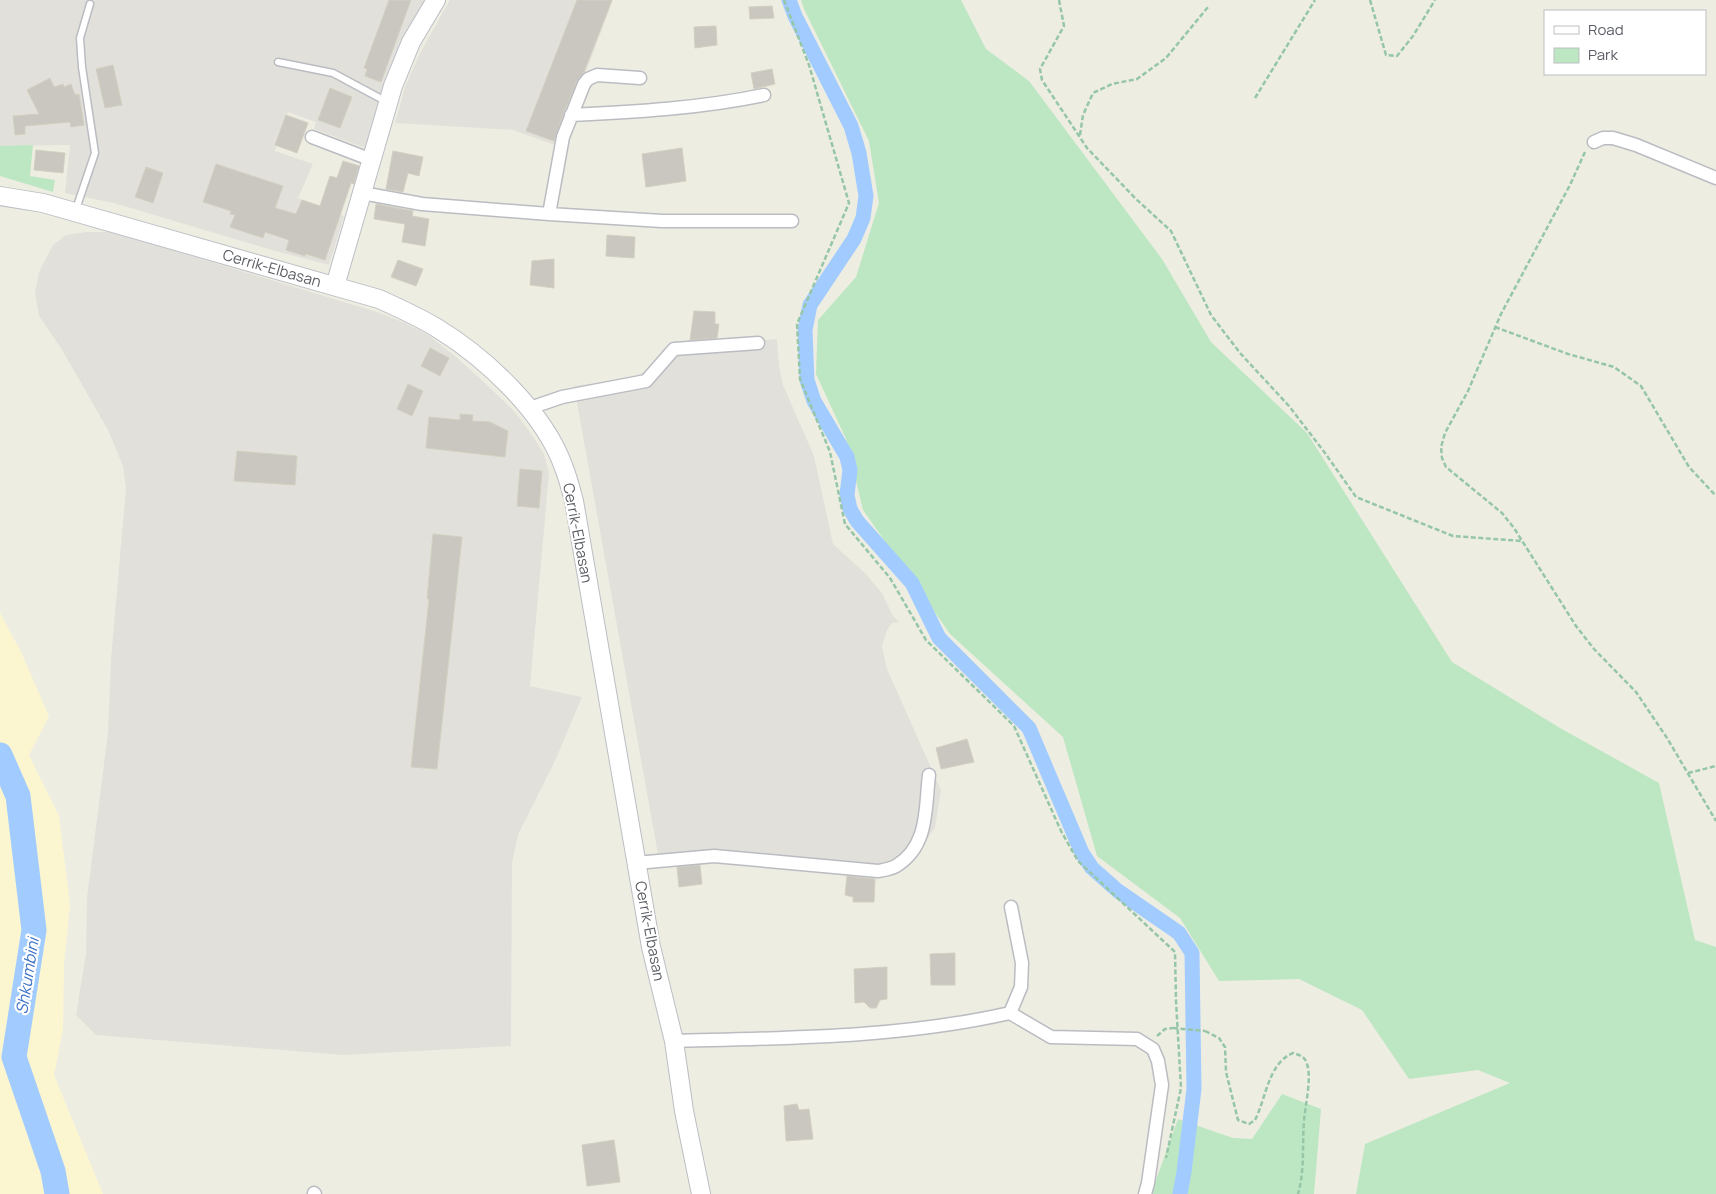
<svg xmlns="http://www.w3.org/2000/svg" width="1716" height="1194" font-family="Manrope,sans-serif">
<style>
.industrial{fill:#e2e0da}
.green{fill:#bde7c2}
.sand{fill:#fcf6d0}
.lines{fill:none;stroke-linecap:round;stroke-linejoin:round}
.canal{stroke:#a2ccff;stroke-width:15}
.river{stroke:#a2ccff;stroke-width:25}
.building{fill:#c9c7c0;stroke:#d3d0c0}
.service-casing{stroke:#babcc2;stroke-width:9}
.minor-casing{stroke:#babcc2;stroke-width:15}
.secondary-casing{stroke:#bbbec5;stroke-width:20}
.path{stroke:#95c6a8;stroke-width:2.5;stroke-dasharray:5 2.5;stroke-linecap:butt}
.service{stroke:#fff;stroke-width:6}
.minor{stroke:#fff;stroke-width:12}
.secondary{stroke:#fff;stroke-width:18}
.path-bridge{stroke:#95c6a8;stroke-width:2.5;stroke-dasharray:5 2.5;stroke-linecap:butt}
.labels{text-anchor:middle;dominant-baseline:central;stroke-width:4.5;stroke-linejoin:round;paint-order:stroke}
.street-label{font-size:15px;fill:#5b5e64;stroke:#fff}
.water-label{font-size:16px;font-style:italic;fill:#3e73c9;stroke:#fff}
</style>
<rect width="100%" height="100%" fill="#eeede2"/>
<path class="industrial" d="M 0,0 L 427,0 L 368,149 L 314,129 L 316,122 L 288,112 L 275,151 L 313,164 L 298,198 L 344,216 L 329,265 L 272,250 L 114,203 L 65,193 L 70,145 L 0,146 Z
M 450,0 L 613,0 L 558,146 L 513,130 L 395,123 L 405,87 L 420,53 Z
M 86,232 L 116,232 L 142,241 L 377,312 L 405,323 L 427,334 L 455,356 L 486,384 L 514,411 L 532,435 L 544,454 L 549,474 L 530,686 L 582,697 L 555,761 L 518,835 L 512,863 L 511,1046 L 343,1055 L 96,1035 L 76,1015 L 86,954 L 87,898 L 108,732 L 111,659 L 126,488 L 123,466 L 108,430 L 61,348 L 39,316 L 35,293 L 39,272 L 53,245 L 66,235 Z
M 777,339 L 779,366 L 783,385 L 814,456 L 833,544 L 866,574 L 882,593 L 893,616 L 899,622 L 892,623 L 887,630 L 882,646 L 887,669 L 941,790 L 935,828 L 918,851 L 883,868 L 722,854 L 659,860 L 574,386 L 632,378 L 650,369 L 670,348 Z"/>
<path class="green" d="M 801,0 L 961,0 L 986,49 L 1029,81 L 1162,259 L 1211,342 L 1307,433 L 1452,662 L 1560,728 L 1659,783 L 1695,940 L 1716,947 L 1716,1194 L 1356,1194 L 1365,1144 L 1510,1083 L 1478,1070 L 1409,1079 L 1362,1010 L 1299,979 L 1219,981 L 1180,918 L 1097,856 L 1063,737 L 950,634 L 863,510 L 846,439 L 816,374 L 818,320 L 856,277 L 879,203 L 869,141 L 804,9 Z
M 33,145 L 30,176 L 55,180 L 53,192 L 0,176 L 0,146 Z
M 1282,1094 L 1321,1109 L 1314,1194 L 1151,1194 L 1178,1119 L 1233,1138 L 1252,1139 Z"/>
<path class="sand" d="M 0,613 L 21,652 L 49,716 L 29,755 L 59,816 L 70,905 L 64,963 L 63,1030 L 54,1075 L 103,1194 L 0,1194 Z"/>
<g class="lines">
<path class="canal" d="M 789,0 L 795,16 L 851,126 L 859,153 L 866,196 L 863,218 L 854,239 L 810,305 L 805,330 L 807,380 L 814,401 L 847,457 L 850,470 L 847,495 L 850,509 L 857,521 L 912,583 L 939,638 L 1029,728 L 1082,853 L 1092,868 L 1118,891 L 1179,933 L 1192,953 L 1194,1089 L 1184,1172 L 1180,1194"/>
<path class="river" d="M 0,755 L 18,796 L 34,930 L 14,1057 L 53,1171 L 57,1194"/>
</g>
<path class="building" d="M 389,0 L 411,0 L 381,82 L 365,76 L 367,69 L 364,68 Z
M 577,0 L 612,0 L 584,72 L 577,81 L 564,112 L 554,141 L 526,131 Z
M 772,6 L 774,18 L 750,19 L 749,7 Z
M 716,26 L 717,45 L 695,48 L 694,27 Z
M 113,65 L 122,105 L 105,108 L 96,69 Z
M 772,69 L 775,84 L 754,89 L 751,73 Z
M 50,78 L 54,87 L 63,84 L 64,87 L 71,84 L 75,95 L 79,94 L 84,125 L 71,127 L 70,122 L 25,126 L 25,134 L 15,135 L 13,116 L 39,114 L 27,90 Z
M 330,88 L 352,97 L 340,128 L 318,120 Z
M 286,115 L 308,123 L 297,153 L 275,145 Z
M 682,148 L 686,181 L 646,187 L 642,154 Z
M 36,150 L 65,153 L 63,173 L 34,170 Z
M 393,151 L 423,157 L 419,176 L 408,173 L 403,192 L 386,189 Z
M 343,161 L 359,166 L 354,184 L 351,183 L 325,260 L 306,254 L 305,256 L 286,250 L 289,240 L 265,232 L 263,238 L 230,227 L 235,215 L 230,214 L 231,211 L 203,202 L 216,164 L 283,186 L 275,208 L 296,214 L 302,200 L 320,206 L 330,176 L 337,178 Z
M 146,167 L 163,173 L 153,203 L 135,197 Z
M 376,204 L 413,211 L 412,216 L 429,219 L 425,246 L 402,242 L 405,224 L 374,219 Z
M 607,235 L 635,237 L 634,258 L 606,256 Z
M 554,259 L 554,288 L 530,285 L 532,261 Z
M 398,260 L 423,269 L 416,286 L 391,277 Z
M 694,311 L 715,312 L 715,324 L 719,324 L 717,338 L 690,340 Z
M 430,348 L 449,358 L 440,376 L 421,366 Z
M 408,384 L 423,391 L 412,416 L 397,409 Z
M 460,414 L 473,415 L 472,421 L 490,422 L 508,431 L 505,457 L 426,448 L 429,417 L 460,420 Z
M 237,451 L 297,456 L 295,485 L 234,481 Z
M 520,469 L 542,471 L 539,508 L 517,506 Z
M 433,534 L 462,537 L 437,769 L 411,767 L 429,599 L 427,599 Z
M 967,739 L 974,762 L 941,769 L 936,748 Z
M 700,865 L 702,884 L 679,887 L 677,867 Z
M 847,876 L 875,879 L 874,902 L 853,902 L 853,897 L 845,895 Z
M 955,953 L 955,985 L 931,985 L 930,954 Z
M 887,967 L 887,999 L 880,1000 L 876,1008 L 870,1008 L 864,1002 L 855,1003 L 854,969 Z
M 797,1104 L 799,1110 L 809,1109 L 813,1139 L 786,1141 L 784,1106 Z
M 614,1140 L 620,1182 L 587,1186 L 582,1145 Z"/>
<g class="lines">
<defs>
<path id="service" d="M 278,62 L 333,73 L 387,102
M 75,212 L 95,153 L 82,67 L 80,38 L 90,4"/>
<path id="minor" d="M 571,115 C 636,112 701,108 764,95
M 312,137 L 372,160
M 1594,142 L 1603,138 L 1613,138 L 1636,145 L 1716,178
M 362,193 L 422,204 L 549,214 L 662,221 L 792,221
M 549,214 L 563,137 L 584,84 L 588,79 L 597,75 L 640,78
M 530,408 L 562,397 L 646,381 L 674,349 L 758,343
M 636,863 L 714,856 L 878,871 C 884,870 891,869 896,866 C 929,846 925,808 929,775
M 1010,1013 L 1021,987 L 1022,963 L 1011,907
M 674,1041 C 786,1038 900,1038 1010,1013 L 1051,1037 L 1137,1039 L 1153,1049 L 1158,1061 L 1162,1085 L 1148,1183 L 1145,1194
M 314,1193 L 315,1194"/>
<path id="secondary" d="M 0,196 L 43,203 L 379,299 C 399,308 419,317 437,328 C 486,358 545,413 564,468 C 568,478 571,490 574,501 L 651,947 L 674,1041 L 684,1111 L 701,1194
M 335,286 L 393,86 L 411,42 L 436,0"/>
</defs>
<use href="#service" class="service-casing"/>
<use href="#minor" class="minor-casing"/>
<use href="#secondary" class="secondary-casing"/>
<path class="path" d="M 784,0 L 809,65 L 849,203 L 797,324 L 800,379 L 830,452 L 845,524 L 890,578 L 926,640 L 1014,726 L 1061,831 L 1078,861 L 1175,952 L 1176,1001 L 1181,1088 L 1166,1158
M 1059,0 L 1064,26 L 1040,69 L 1042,80 L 1087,148 L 1136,199 L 1171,231 L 1211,315 L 1240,353 L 1289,406 L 1325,453 L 1356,497 L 1453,536 L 1522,541
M 1370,0 L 1386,55 L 1397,56 L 1413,36 L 1435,0
M 1255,98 L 1315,0
M 1080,135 L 1083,115 L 1093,93 L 1112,84 L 1137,79 L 1166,58 L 1208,7
M 1585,152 L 1570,185 L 1501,314 L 1468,391 L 1445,433 L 1441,447 L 1442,458 L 1446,467 L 1502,513 L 1514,528 L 1576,626 L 1594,649 L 1636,692 L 1667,738 L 1716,821
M 1495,327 L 1568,354 L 1614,367 L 1641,386 L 1689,467 L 1716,496
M 1688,773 L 1716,766
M 1205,1031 L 1219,1038 L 1225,1047 L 1226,1072 L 1238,1120 L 1249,1124 L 1255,1120 C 1266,1099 1268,1063 1293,1053 C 1299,1055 1305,1056 1307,1064 C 1312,1078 1305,1106 1304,1121 C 1302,1147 1305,1169 1298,1194
M 1157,1036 L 1165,1029 L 1173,1028"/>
<use href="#service" class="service"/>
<use href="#minor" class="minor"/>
<use href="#secondary" class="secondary"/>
<path class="path-bridge" d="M 1173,1028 L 1205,1031"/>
</g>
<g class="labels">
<g class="street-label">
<text transform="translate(272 268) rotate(16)">Cerrik-Elbasan</text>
<text transform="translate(578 533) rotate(79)">Cerrik-Elbasan</text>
<text transform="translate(650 931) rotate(79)">Cerrik-Elbasan</text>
</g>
<g class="water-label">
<text transform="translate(27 976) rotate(-81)">Shkumbini</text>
</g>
</g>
<rect x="1544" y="10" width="162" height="65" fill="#ffffff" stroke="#bdbfc1"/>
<rect x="1554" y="26" width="25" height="8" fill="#ffffff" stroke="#bdbfc1"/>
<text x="1588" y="35" font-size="15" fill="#5b5e64">Road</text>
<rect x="1554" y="48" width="25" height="15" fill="#bde7c2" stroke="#bdbfc1"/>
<text x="1588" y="60" font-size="15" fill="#5b5e64">Park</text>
</svg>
